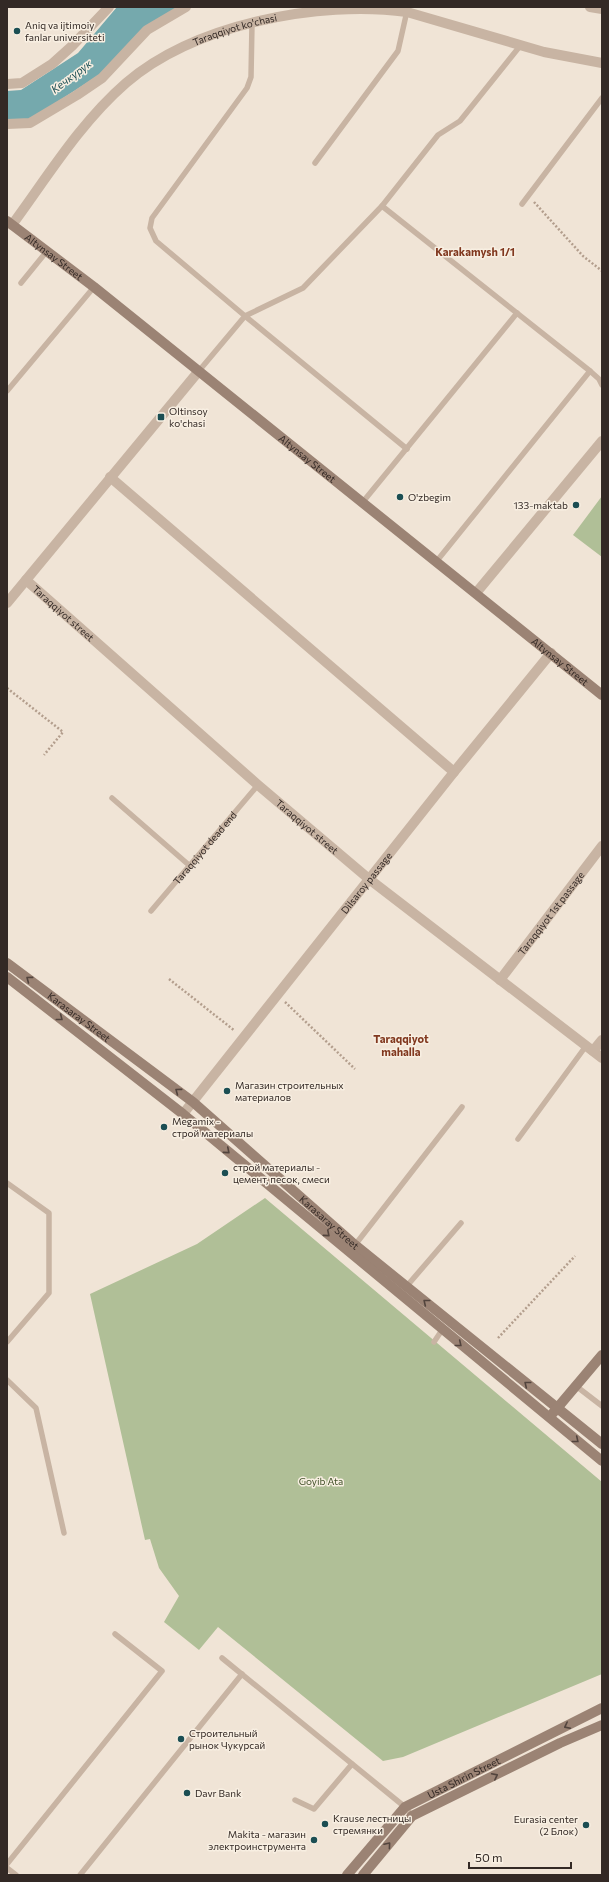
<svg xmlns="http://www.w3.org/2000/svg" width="609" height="1882" font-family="Commissioner,sans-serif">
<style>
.green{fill:#b0bf97}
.water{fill:#75a9ad}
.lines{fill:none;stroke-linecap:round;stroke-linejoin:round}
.path{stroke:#b39e8d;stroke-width:2.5;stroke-dasharray:2 2;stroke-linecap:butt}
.lane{stroke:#c8b4a3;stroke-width:5.5}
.street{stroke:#c8b4a3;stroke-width:10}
.secondary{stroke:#9b8374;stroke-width:10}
.oneway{stroke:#52443d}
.poi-dot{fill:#1b4e53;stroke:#f8efe2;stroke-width:1.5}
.labels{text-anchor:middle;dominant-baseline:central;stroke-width:3;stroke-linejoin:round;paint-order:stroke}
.poi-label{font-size:10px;fill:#332925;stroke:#f8efe2;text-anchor:start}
.street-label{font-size:10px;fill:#332925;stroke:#f8efe2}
.park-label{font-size:10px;fill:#415129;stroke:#f8efe2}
.water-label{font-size:11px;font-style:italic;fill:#1b4e53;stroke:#f8efe2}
.neighbourhood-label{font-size:11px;font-weight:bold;fill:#81381f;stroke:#f8efe2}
</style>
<rect width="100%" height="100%" fill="#f0e4d6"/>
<path class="green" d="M 602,496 L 602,557 L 573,535 Z
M 265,1198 L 602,1482 L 602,1674 L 403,1757 L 383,1761 L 218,1627 L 199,1650 L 164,1622 L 179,1596 L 159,1568 L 150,1539 L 145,1540 L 90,1294 L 197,1244 Z"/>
<path class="water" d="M 117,7 L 178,7 L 99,75 L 29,120 L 7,120 L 7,91 L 21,90 L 78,53 Z"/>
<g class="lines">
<path class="path" d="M 534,202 L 583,256 L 602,271
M 7,688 L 63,732 L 44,755
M 169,979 L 235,1031
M 285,1002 L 355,1069
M 498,1338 L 575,1256"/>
<g class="lane">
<path d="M 315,163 L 398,51 L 407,11"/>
<path d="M 522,204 L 602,98"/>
<path d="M 382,206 L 590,371 L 436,562"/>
<path d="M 21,283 L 47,251"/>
<path d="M 590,371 L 599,379 L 602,385"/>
<path d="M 198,372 L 245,316 L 156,241 L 150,228 L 152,218 L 247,88 L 251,77 L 252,24"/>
<path d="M 7,391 L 94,287"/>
<path d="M 407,449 L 245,316 L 303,288 L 382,206 L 438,135 L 460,121 L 520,46"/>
<path d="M 362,503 L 517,313"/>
<path d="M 112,798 L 190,866"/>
<path id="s1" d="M 151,911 L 258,785"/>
<path d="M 518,1139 L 586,1046"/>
<path d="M 7,1183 L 49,1213 L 49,1293 L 7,1342"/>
<path d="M 355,1245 L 462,1107"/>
<path d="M 406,1287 L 461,1223"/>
<path d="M 434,1342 L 442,1330"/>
<path d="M 7,1380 L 36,1408 L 64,1533"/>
<path d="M 576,1386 L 602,1406"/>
<path d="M 222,1658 L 405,1807 L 412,1816"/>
<path d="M 295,1800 L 314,1809 L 352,1764"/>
<path d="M 7,1864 L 162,1671 L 115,1634"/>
<path d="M 7,1868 L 16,1875"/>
<path d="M 80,1875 L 242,1674"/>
</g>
<g class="street">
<path d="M 590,7 L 602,9"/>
<path d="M 7,84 L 22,83 L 52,64 L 72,46 L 109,7"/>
<path d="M 7,124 L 30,123 L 77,95 L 102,78 L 147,30 L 186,7"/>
<path id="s2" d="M 12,225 C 48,176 80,123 126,83 C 195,24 319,0 407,12 L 544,52 L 602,63"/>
<path d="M 110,477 L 454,772"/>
<path id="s3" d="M 26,580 L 258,785 L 369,879 L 602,1058"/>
<path d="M 476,593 L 602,441"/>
<path d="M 7,603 L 198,372"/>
<path id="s4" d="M 500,980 L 602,846"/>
<path d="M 593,1051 L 602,1040"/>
<path id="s5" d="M 183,1114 L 454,772 L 551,653"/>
</g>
<g class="secondary">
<path id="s6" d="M 7,221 L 94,287 L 602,695"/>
<path id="s7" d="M 7,963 L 193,1102 L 355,1245 L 602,1444"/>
<path d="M 7,977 L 183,1114 L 602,1461"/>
<path d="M 553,1413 L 602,1355"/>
<path id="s8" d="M 347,1875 L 405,1807 L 602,1708"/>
<path d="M 363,1875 L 412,1816 L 560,1743 L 602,1725"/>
</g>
</g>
<defs><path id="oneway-chevron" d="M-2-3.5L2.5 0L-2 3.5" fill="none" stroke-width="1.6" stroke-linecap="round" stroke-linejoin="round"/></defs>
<g class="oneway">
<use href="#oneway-chevron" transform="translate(29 979) rotate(-143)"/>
<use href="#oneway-chevron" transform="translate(60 1018) rotate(38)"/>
<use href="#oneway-chevron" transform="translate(178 1091) rotate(-143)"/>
<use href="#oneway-chevron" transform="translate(227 1151) rotate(40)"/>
<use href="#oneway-chevron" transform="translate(327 1234) rotate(40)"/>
<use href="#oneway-chevron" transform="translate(426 1302) rotate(-141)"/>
<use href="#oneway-chevron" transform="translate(459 1344) rotate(39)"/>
<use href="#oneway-chevron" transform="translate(527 1384) rotate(-141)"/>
<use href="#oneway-chevron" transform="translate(576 1440) rotate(39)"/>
<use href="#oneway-chevron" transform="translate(567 1726) rotate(153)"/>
<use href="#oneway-chevron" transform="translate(495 1776) rotate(-27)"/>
<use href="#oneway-chevron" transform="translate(388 1845) rotate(-50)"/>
</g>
<g class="poi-dot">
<circle cx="17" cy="31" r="4"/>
<rect x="157" y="413" width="8" height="8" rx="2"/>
<circle cx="400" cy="497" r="4"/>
<circle cx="576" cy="505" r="4"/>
<circle cx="227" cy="1091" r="4"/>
<circle cx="164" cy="1127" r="4"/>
<circle cx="225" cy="1173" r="4"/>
<circle cx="181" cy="1739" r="4"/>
<circle cx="187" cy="1793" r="4"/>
<circle cx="325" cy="1824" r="4"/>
<circle cx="586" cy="1825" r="4"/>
<circle cx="314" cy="1840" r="4"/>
</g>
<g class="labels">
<g class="poi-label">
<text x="25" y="25">Aniq va ijtimoiy<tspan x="25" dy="12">fanlar universiteti</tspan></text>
<text x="169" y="411">Oltinsoy<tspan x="169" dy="12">ko'chasi</tspan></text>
<text x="408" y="497">O'zbegim</text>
<text x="568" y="505" text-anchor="end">133-maktab</text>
<text x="235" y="1085">Магазин строительных<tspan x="235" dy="12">материалов</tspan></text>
<text x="172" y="1121">Megamix -<tspan x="172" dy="12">строй материалы</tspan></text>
<text x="233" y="1167">строй материалы -<tspan x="233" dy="12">цемент, песок, смеси</tspan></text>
<text x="189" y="1733">Строительный<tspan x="189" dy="12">рынок Чукурсай</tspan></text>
<text x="195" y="1793">Davr Bank</text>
<text x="333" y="1818">Krause лестницы<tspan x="333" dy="12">стремянки</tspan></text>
<text x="578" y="1819" text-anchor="end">Eurasia center<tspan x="578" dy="12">(2 Блок)</tspan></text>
<text x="306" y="1834" text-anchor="end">Makita - магазин<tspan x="306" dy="12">электроинструмента</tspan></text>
</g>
<g class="street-label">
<text stroke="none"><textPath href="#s2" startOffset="305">Taraqqiyot ko'chasi</textPath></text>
<text stroke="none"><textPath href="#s6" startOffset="59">Altynsay Street</textPath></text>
<text stroke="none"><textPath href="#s6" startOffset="383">Altynsay Street</textPath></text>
<text stroke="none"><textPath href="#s3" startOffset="50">Taraqqiyot street</textPath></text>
<text stroke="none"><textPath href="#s6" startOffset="707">Altynsay Street</textPath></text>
<text stroke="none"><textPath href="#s3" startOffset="374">Taraqqiyot street</textPath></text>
<text stroke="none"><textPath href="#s1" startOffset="83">Taraqqiyot dead end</textPath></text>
<text stroke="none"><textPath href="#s5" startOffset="295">Dilsaroy passage</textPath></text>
<text stroke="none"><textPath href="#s4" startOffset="84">Taraqqiyot 1st passage</textPath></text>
<text stroke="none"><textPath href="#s7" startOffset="90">Karasaray Street</textPath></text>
<text stroke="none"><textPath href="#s7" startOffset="414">Karasaray Street</textPath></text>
<text stroke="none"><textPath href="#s8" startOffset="155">Usta Shirin Street</textPath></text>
</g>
<g class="park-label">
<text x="321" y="1481">Goyib Ata</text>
</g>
<g class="water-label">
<text transform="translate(71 76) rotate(-37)">Кечкурук</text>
</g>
<g class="neighbourhood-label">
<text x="475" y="251">Karakamysh 1/1</text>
<text x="401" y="1038">Taraqqiyot<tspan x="401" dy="13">mahalla</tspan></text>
</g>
</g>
<rect width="609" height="1882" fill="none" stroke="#332925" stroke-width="16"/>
<path d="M469 1862v6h102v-6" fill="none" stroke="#332925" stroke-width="2"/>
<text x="475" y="1862" font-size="12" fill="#332925" stroke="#f8efe2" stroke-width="3" paint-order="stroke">50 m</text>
</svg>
